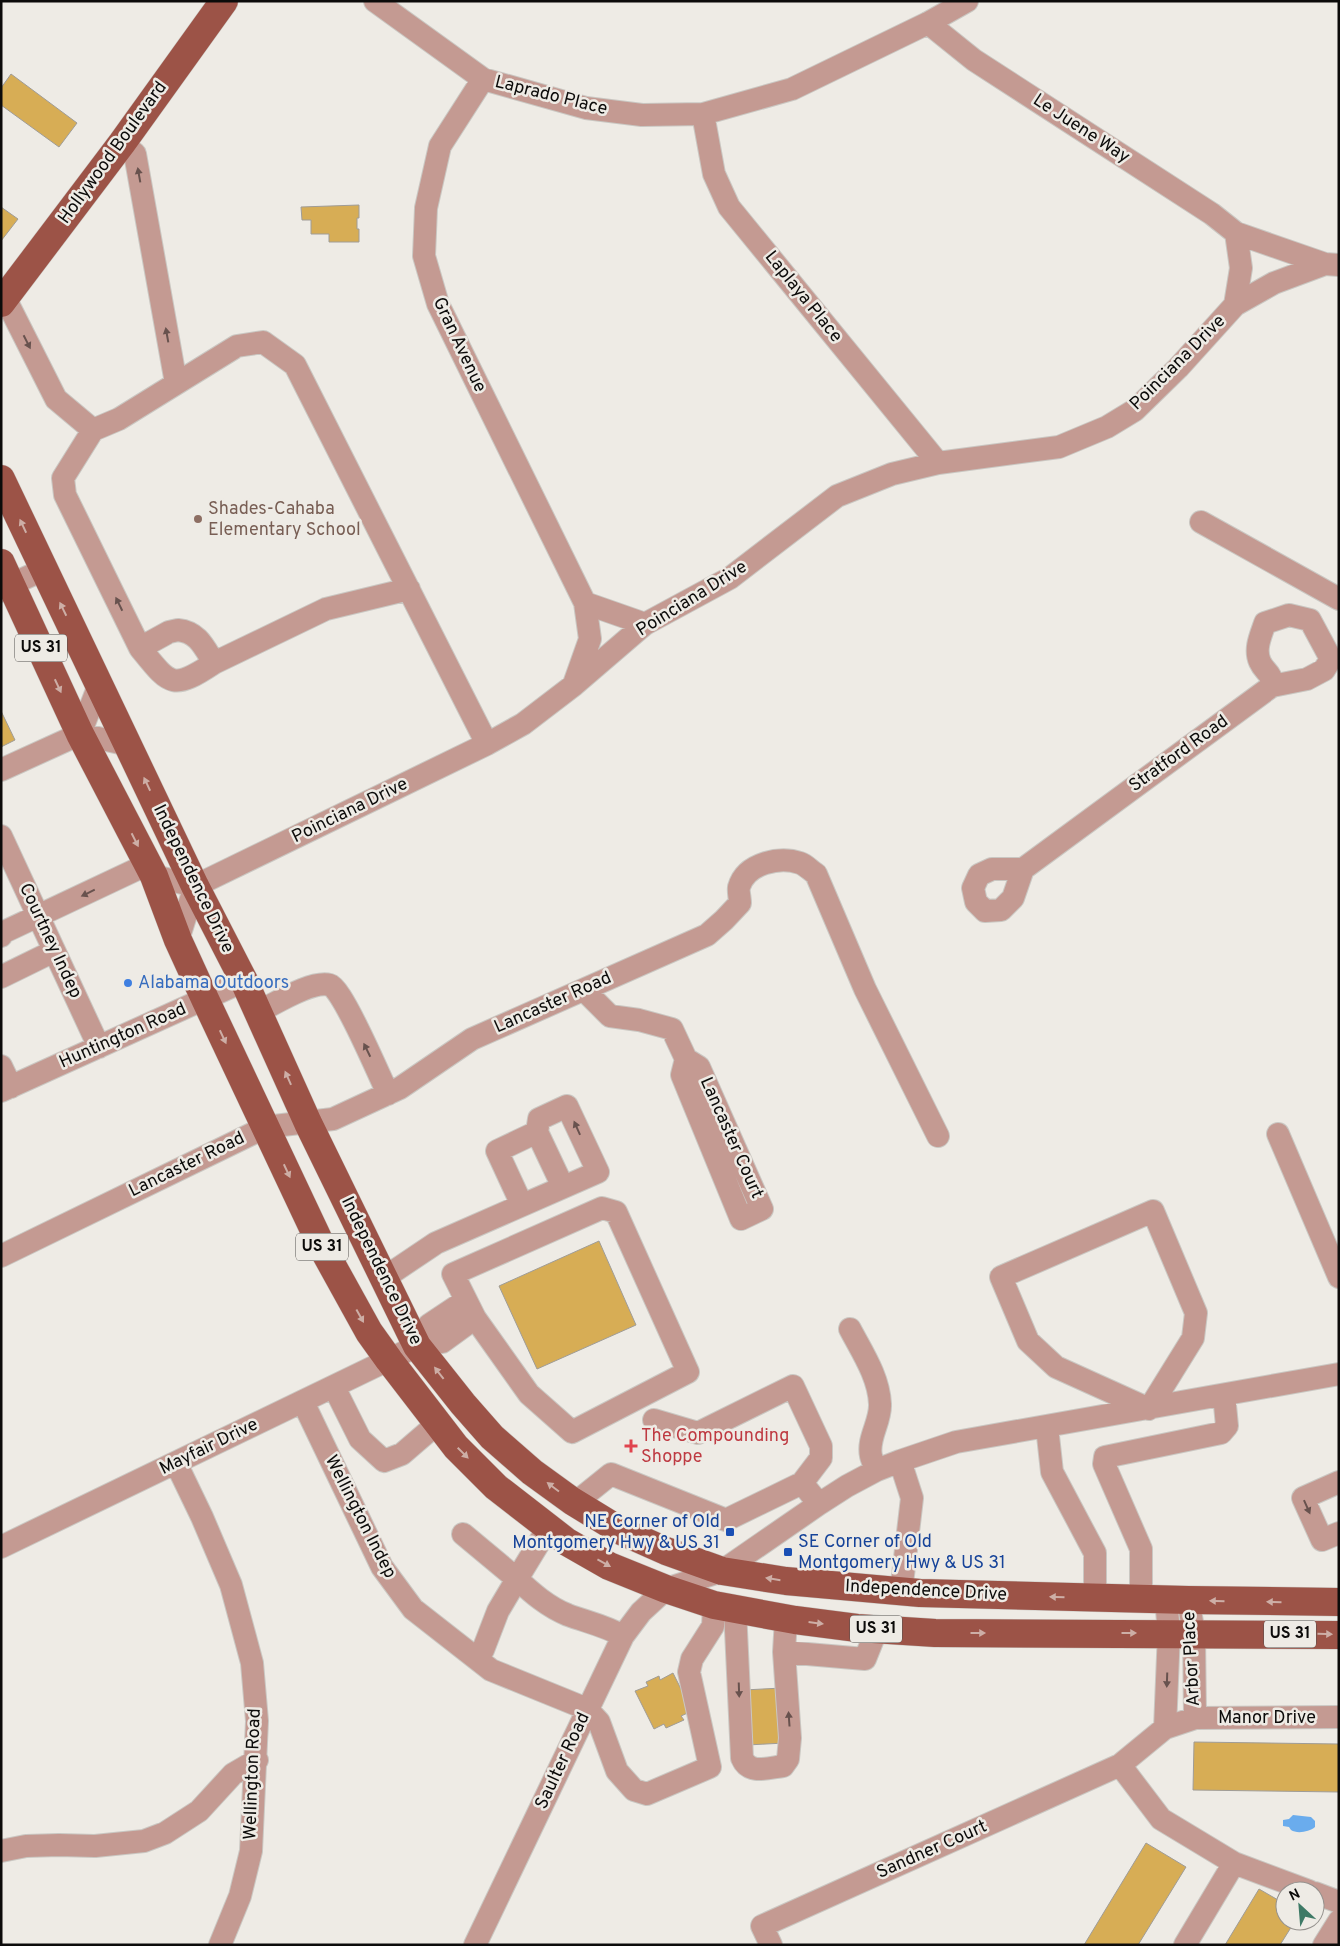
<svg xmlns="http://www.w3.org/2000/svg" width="1340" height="1946" font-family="Overpass,sans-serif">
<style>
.water{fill:#6aaced}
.building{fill:#d7ad55;stroke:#9f9c97}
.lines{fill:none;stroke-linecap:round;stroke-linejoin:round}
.minor-casing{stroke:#cac7c2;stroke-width:24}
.major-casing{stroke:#cac7c2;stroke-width:29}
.minor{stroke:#c49a92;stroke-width:22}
.major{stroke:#9c5347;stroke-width:28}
.oneway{fill:#68524e}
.oneway2{fill:#cdaea6}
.education-dot{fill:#8d6e63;stroke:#eeebe5;stroke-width:2}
.shop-dot{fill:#3f7fe0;stroke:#eeebe5;stroke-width:2}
.health-dot{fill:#e0444e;stroke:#eeebe5;stroke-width:2}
.transit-dot{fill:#1a4fb4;stroke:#eeebe5;stroke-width:2}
.labels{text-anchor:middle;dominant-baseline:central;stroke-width:5;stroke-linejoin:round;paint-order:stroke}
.shield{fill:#eeebe5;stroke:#504e4c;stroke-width:1}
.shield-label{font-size:16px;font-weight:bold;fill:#0c0b0a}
.street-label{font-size:18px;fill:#0c0b0a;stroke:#eeebe5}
.education-label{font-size:18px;fill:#785e54;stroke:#eeebe5;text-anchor:start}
.shop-label{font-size:18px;fill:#366cbe;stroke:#eeebe5;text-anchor:start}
.health-label{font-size:18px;fill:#be3a42;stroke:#eeebe5;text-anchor:start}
.transit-label{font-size:18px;fill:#164399;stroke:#eeebe5;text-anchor:end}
</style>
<rect width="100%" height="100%" fill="#eeebe5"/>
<path class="water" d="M 1293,1815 L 1311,1817 L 1315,1821 L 1315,1827 C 1309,1832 1297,1834 1291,1830 L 1289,1827 L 1283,1826 L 1283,1820 L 1289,1819 Z"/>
<path class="building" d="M 11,74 L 77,123 L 59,147 L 1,105 L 1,88 Z
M 359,205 L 359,218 L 357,218 L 357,229 L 359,229 L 359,242 L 329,242 L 329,234 L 311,234 L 311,220 L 302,220 L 301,207 Z
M 1,207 L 18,219 L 1,241 Z
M 1,711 L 15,740 L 1,747 Z
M 599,1241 L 636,1325 L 537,1369 L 499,1286 Z
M 673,1673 L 692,1711 L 681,1716 L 684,1720 L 666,1728 L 664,1724 L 654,1729 L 635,1691 L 648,1686 L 646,1682 L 659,1676 L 660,1680 Z
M 782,1688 L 785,1743 L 747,1745 L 744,1690 Z
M 1194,1742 L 1339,1744 L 1339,1792 L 1193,1790 Z
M 1146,1843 L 1186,1867 L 1138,1945 L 1084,1945 Z
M 1259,1889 L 1285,1904 L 1285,1921 L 1295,1921 L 1280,1945 L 1225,1945 Z"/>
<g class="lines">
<defs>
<path id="minor" d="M 375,1 L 483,79 L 586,108 L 642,115 L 703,114 L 792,89 L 928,23 L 967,1
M 928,23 L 974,60 L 1212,214 L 1236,233 L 1325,264
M 483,79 L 440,146 L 426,208 L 424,256 L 438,304 L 585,603 L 645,624
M 703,114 L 714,174 L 729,207 L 938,463
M 122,143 L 135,154 L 176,383
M 5,298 L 56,399 L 93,430
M 1235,305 L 1241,268 L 1236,233
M 1201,522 L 1339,599
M 1,591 L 12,584 L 43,570
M 178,630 C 198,632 204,647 214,663 C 172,691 170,685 140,648 L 169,632 Z
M 140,648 L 65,495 L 63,478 L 93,430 L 119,419 L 237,346 L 263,342 L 295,365 L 487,744
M 214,663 L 326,609 L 409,589
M 574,684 L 590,639 L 585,603
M 1272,686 C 1272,672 1265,673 1260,662 C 1254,649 1261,635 1265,623 L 1289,615 L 1310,620 L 1331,659
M 80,734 L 99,685
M 1,770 L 80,734 L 129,745
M 1,836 L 99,1047
M 992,869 L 1023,869 L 1013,898 L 1001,910 L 985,911 L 976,902 L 973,888 L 979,875 Z
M 1023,869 L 1272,686 L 1307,679 L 1324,670 L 1331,659
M 154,876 L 195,886 L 487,744 L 523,724 L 574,685 L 645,624 L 730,578 L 837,496 L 892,474 L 938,463 L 1059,447 L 1107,427 L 1135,410 L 1178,368 L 1235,305 L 1274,283 L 1325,264 L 1339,265
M 1,936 L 4,932 L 148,864
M 178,940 L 195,886
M 1,977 L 54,951
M 584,990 L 610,1016 L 639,1020 L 672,1029 L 686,1059 L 682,1075 L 741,1219 L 762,1209 L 699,1067 L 686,1059
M 258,1012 C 275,1004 311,980 330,985 C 342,988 380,1077 388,1094
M 1,1066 L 11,1087
M 1,1091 L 244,981
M 1278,1134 L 1339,1277
M 522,1205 L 497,1151 L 537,1132
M 602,1208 L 616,1212 L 688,1372 L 572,1432 L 529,1394 L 475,1318 L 453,1274 Z
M 1153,1211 L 1196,1313 L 1193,1338 L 1149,1409 L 1056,1367 L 1028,1341 L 1001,1277 Z
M 1,1256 L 266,1127 L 333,1119 L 400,1088 L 472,1039 L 707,935 L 724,920 L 740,903 C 740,898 738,891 739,887 C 746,863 780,856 800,863 C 806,865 811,871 816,874 L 865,989 L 938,1136
M 384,1278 L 436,1243 L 598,1172 L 567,1106 L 539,1119 L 537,1132 L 563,1187
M 850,1329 C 862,1352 879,1377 880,1404 C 881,1422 867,1438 871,1456 C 872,1461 875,1466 877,1470
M 417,1346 L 429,1325 L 465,1301
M 334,1387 L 360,1439 L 384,1461 L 402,1454 L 438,1423
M 303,1402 L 382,1567 L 413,1609 L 491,1670 L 587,1709 L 599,1722 L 617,1771 L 634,1790 L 647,1794 L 710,1767 L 689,1672 L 692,1659 L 713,1626 L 714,1605
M 654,1420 L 698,1433 L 793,1386 L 821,1446 L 821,1458 L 802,1483
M 1047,1427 L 1052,1472 L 1095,1553 L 1095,1598
M 900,1461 L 912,1498 L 901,1592
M 176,1463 L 202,1517 L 231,1585 L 252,1663 L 257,1721 L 251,1851 L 240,1896 L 220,1945
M 1339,1482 L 1303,1498 L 1322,1540 L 1339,1533
M 575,1503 L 611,1474 L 726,1520 L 802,1483 L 819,1504
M 548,1528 L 517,1579 C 532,1593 548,1607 568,1615 C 587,1622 606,1626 623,1636
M 463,1534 L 517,1579 L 498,1611 L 483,1650 L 475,1657
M 1,1547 L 417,1346 L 442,1342 L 475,1318
M 1141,1599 L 1141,1549 L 1104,1464 L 1105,1457 L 1221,1433 L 1227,1426 L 1224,1395
M 1188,1600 L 1194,1633 L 1195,1718
M 735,1609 L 742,1758 C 749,1775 768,1768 783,1766 L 788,1759 L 790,1738 L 784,1652 L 786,1619
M 784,1652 L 865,1659 L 877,1629
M 1165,1728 L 1169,1632 L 1166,1600
M 1120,1765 L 1161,1819 L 1234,1863 L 1309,1891
M 1,1851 L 26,1846 L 59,1845 L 95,1846 L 144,1841 L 165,1833 L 199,1811 L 233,1774 L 257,1760
M 1315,1893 L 1339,1902
M 475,1945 L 623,1636 L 641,1612 L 666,1589 L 722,1571 L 819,1504 L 847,1486 L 877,1470 L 900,1461 L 956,1442 L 1339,1374
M 771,1945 L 762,1926 L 1120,1765 L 1165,1728 L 1195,1718 L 1339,1717
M 1185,1945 L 1234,1863
M 1324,1945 L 1339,1921"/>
<path id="major" d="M 1,303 L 122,143 L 224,1
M 1,479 L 195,886 L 244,981 L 308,1123 L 417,1346 L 463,1404 L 492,1437 L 532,1472 L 572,1501 L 621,1531 L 666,1551 L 722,1571 L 786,1581 L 920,1593 L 1188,1600 L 1339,1602
M 1,563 L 80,734 L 154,876 L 178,940 L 205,999 L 322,1247 L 369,1332 L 389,1360 L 456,1447 L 496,1487 L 567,1542 L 609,1566 L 666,1589 L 714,1605 L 795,1620 L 857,1628 L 935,1633 L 1339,1635"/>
</defs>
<use href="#minor" class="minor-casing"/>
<use href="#major" class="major-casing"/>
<use href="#minor" class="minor"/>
<use href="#major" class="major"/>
</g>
<defs><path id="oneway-solid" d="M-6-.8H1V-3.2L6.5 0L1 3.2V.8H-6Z" transform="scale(1.25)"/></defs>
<g class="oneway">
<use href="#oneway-solid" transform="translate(139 175) rotate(-100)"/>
<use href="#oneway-solid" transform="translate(167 335) rotate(-100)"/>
<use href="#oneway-solid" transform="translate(27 342) rotate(63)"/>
<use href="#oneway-solid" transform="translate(119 604) rotate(-116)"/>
<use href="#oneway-solid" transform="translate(88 893) rotate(154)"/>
<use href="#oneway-solid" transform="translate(367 1050) rotate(-116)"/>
<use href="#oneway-solid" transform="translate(577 1128) rotate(-114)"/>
<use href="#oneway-solid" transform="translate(1307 1507) rotate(66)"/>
<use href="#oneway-solid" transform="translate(1167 1680) rotate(92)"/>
<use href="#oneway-solid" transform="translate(739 1690) rotate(88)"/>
<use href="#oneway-solid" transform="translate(789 1719) rotate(-94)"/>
</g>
<g class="oneway2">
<use href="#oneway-solid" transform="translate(23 526) rotate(-115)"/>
<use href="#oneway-solid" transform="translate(63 609) rotate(-116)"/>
<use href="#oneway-solid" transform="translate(58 686) rotate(65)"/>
<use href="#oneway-solid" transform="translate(147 784) rotate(-115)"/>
<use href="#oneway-solid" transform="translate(135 840) rotate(63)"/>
<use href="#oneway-solid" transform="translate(223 1037) rotate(65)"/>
<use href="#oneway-solid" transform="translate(288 1078) rotate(-114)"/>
<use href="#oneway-solid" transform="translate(287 1171) rotate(65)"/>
<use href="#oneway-solid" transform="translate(360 1316) rotate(61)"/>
<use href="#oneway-solid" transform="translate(439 1373) rotate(-128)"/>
<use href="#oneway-solid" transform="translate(463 1453) rotate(45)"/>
<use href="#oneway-solid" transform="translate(553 1487) rotate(-143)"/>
<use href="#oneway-solid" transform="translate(604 1563) rotate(29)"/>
<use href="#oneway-solid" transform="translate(773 1579) rotate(-171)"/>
<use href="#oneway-solid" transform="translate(1057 1597) rotate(-179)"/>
<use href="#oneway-solid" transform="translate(1217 1601) rotate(-179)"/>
<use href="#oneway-solid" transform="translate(1274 1602) rotate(-179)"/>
<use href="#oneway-solid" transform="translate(816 1623) rotate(7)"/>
<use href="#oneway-solid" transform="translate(978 1633)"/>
<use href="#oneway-solid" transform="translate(1129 1633)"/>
<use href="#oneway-solid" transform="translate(1325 1634) rotate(1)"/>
</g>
<circle class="education-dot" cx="198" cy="519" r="5"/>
<circle class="shop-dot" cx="128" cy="983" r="5"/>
<path class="health-dot" d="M628.5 1438.5h5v5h5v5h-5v5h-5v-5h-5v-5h5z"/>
<g class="transit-dot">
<rect x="725" y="1527" width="10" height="10" rx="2.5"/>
<rect x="783" y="1547" width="10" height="10" rx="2.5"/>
</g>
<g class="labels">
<g class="shield">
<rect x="15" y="634.5" width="52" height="27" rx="4"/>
<rect x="296" y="1233.5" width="52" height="27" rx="4"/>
<rect x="850" y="1615.5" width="52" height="27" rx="4"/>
<rect x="1264" y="1620.5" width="52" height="27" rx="4"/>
</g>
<g class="shield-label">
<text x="41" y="648">US 31</text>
<text x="322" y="1247">US 31</text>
<text x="876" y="1629">US 31</text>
<text x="1290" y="1634">US 31</text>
</g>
<g class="street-label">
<text transform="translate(551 96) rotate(14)">Laprado Place</text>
<text transform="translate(1081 129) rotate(33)">Le Juene Way</text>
<text transform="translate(113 153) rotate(-54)">Hollywood Boulevard</text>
<text transform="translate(803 297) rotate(51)">Laplaya Place</text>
<text transform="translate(459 345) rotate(65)">Gran Avenue</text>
<text transform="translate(1178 363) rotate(-45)">Poinciana Drive</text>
<text transform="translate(692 599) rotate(-32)">Poinciana Drive</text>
<text transform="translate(1179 754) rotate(-36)">Stratford Road</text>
<text transform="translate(350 811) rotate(-26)">Poinciana Drive</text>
<text transform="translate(193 879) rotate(64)">Independence Drive</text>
<text transform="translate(50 941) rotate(65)">Courtney Indep</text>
<text transform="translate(553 1003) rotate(-24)">Lancaster Road</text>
<text transform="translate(123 1036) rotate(-24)">Huntington Road</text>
<text transform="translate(731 1138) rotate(66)">Lancaster Court</text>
<text transform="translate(187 1165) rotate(-26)">Lancaster Road</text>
<text transform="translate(381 1271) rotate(64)">Independence Drive</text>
<text transform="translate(209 1447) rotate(-26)">Mayfair Drive</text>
<text transform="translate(360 1517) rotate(63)">Wellington Indep</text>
<text transform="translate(926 1591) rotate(3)">Independence Drive</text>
<text transform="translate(1192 1659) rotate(-93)">Arbor Place</text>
<text x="1267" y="1718">Manor Drive</text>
<text transform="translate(563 1761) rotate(-65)">Saulter Road</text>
<text transform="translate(253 1774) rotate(-88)">Wellington Road</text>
<text transform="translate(932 1850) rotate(-24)">Sandner Court</text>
</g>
<g class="education-label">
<text x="208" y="509">Shades-Cahaba<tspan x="208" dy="21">Elementary School</tspan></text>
</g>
<g class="shop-label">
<text x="138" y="983">Alabama Outdoors</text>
</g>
<g class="health-label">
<text x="641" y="1436">The Compounding<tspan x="641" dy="21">Shoppe</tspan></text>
</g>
<g class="transit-label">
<text x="720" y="1522">NE Corner of Old<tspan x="720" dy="21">Montgomery Hwy &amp; US 31</tspan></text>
<text x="798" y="1542" text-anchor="start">SE Corner of Old<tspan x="798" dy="21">Montgomery Hwy &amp; US 31</tspan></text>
</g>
</g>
<rect width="1340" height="1946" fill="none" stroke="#0c0b0a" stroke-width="5"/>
<g transform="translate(1300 1906) rotate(334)"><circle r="24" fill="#eeebe5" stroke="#94918d"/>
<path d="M0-4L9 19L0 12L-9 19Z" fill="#3e7a66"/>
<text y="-8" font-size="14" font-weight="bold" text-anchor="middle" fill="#0c0b0a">N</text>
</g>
</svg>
